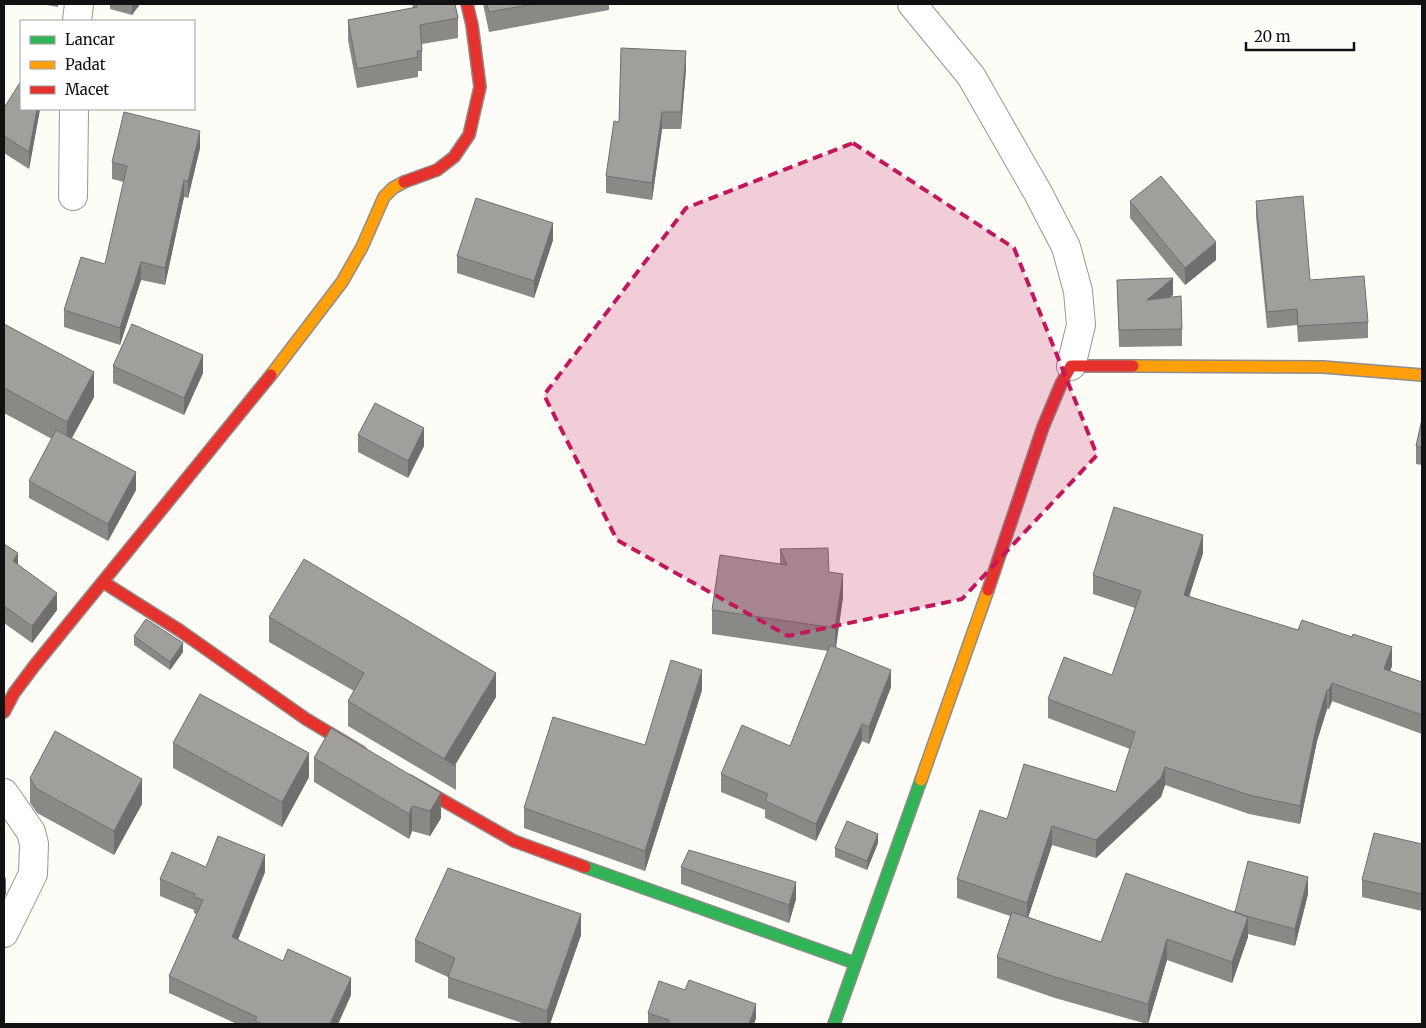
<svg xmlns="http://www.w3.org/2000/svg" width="1426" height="1028" font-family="Merriweather,serif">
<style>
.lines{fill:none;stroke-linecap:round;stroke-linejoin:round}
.street-casing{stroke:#979795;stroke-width:30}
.fast-casing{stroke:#8e8d8b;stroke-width:14}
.slow-casing{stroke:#8e8d8b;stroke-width:14}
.jam-casing{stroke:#8e8d8b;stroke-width:14}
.street{stroke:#fffffe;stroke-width:28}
.fast{stroke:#30b455;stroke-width:11}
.slow{stroke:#ff9f0a;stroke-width:11}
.jam{stroke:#e5322d;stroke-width:11}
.wall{fill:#8a8986}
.shaded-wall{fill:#716f6d}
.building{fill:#a19f9c;stroke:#716f6d}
.marked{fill:#c2185b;fill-opacity:0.2;stroke:#c2185b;stroke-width:4;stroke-dasharray:10 6;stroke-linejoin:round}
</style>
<rect width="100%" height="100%" fill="#fdfcf7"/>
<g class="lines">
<defs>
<path id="street" d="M 912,4 L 971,76 L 1038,193 L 1066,247 L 1078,291 L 1081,325 L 1071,366
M 77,21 L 79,4
M 73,196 L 74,109
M 4,793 L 31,832 L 34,844 L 33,874 L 4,933"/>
<path id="fast" d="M 585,867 L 855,963
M 834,1024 L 921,780"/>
<path id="slow" d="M 1133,366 L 1323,367 L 1422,375
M 271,375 L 342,282 L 362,247 L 384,197 L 393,188 L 404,182
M 921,780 L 988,590"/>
<path id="jam" d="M 404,182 L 437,170 L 454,157 L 469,135 L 480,87 L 472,25 L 467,4
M 103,582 L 179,630 L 306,719 L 361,752
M 988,590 L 1043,427 L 1061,384 L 1071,366 L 1133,366
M 4,712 L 14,693 L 35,665 L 271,375
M 409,781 L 514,841 L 585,867"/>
</defs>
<use href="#street" class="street-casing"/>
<use href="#fast" class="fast-casing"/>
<use href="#slow" class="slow-casing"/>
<use href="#jam" class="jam-casing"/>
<use href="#street" class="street"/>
<use href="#fast" class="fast"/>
<use href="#slow" class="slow"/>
<use href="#jam" class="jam"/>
</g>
<path class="wall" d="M 41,4 L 58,4 L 58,7 Z
M 110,4 L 140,4 L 132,15 L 110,9 Z
M 412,4 L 455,4 L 458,18 L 458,38 L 422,44 L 422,71 L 418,71 L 418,77 L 357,88 L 348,40 L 348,20 L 413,8 Z
M 483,4 L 609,4 L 609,10 L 489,32 Z
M 686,69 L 681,129 L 662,129 L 652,200 L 606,193 L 606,176 L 619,122 Z
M 4,108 L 40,109 L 29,169 L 4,153 Z
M 200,148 L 188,198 L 184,197 L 165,285 L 141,280 L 120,345 L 64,327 L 64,310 L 105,264 L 124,182 L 112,179 L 112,162 Z
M 1130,201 L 1216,260 L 1185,285 L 1130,218 Z
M 1256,201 L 1310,280 L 1368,322 L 1368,338 L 1298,342 L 1297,325 L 1267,328 L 1256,217 Z
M 553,240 L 534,298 L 457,273 L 457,256 Z
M 1117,280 L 1173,295 L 1170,297 L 1182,329 L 1182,346 L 1119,347 Z
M 4,324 L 94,397 L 72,438 L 136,490 L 108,541 L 29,498 L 29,481 L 52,439 L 4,413 Z
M 113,366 L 203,373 L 184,415 L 113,383 Z
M 1422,419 L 1422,465 L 1416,464 L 1416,446 Z
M 358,435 L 424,446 L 408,478 L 358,452 Z
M 4,544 L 18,565 L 57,610 L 32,643 L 4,623 Z
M 780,549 L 829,572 L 843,597 L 836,648 L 891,687 L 869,744 L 862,741 L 816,841 L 765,818 L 765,810 L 721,792 L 721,774 L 790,746 L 828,651 L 712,634 L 712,610 L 780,564 Z
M 1203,553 L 1189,596 L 1392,666 L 1390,671 L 1422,682 L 1422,734 L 1332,701 L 1329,709 L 1327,709 L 1317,741 L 1300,824 L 1249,814 L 1165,785 L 1161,797 L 1096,858 L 1052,845 L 1028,917 L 1101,942 L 1308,894 L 1295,946 L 1248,934 L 1248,937 L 1232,983 L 1167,960 L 1148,1024 L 1147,1024 L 1055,998 L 997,978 L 997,957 L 1010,916 L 957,898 L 957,879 L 1007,819 L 1116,792 L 1130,749 L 1048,718 L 1048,699 L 1112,675 L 1135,608 L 1093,594 L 1093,575 Z
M 269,617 L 496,697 L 455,765 L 456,766 L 456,790 L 348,726 L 348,701 L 354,691 L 269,642 Z
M 134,636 L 183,652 L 170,670 L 134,645 Z
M 702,690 L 645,871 L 524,828 L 524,808 L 645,745 Z
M 331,728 L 441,818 L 430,836 L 412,831 L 409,839 L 314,782 L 314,758 Z
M 173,743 L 309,777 L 282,827 L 173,768 Z
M 30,778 L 142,804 L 114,855 L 37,813 L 30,803 Z
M 878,843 L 867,870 L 835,857 L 835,848 Z
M 1422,844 L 1422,911 L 1362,897 L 1362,880 Z
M 206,867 L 265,872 L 238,940 L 351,995 L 338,1024 L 237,1024 L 169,993 L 169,976 L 197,915 L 194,913 L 194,910 L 160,896 L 160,879 Z
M 681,867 L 796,899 L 789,923 L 681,884 Z
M 581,935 L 550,1024 L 525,1024 L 448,998 L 448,977 L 415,962 L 415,940 Z
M 648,1013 L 756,1018 L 754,1024 L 648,1024 Z"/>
<path class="shaded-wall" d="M 132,4 L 140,4 L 132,15 Z
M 686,51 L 686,69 L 681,129 L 681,112 Z
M 37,109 L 40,109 L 29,169 L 29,152 Z
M 662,112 L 662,129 L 652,200 L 652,183 Z
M 200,131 L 200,148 L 188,198 L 188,181 Z
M 184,180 L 184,197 L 165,285 L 165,268 Z
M 553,223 L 553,240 L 534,298 L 534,281 Z
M 1216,242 L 1216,260 L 1185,285 L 1185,268 Z
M 141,262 L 141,280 L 120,345 L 120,328 Z
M 1173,278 L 1173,295 L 1147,317 L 1147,300 Z
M 203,355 L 203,373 L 184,415 L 184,398 Z
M 94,372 L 94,397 L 67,447 L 67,422 Z
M 424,428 L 424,446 L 408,478 L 408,461 Z
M 136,472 L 136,490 L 108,541 L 108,524 Z
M 1203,535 L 1203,553 L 1184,613 L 1184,595 Z
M 18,553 L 18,571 L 13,561 Z
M 843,574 L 843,597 L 835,652 L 835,628 Z
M 57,593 L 57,610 L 32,643 L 32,626 Z
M 183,643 L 183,652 L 170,670 L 170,662 Z
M 1392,647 L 1392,666 L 1384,688 L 1384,669 Z
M 702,670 L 702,690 L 645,871 L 645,851 Z
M 891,670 L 891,687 L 869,744 L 869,727 Z
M 496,673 L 496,697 L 455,765 L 444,759 Z
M 1332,683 L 1332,701 L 1329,709 L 1329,690 Z
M 1327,690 L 1327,709 L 1317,741 L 1300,824 L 1300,806 L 1317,723 Z
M 862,724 L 862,741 L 816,841 L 816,824 Z
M 309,753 L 309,777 L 282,827 L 282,802 Z
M 1165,767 L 1165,785 L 1161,797 L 1096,858 L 1096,840 Z
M 142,779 L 142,804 L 114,855 L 114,831 Z
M 441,793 L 441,818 L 430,836 L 430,811 Z
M 412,806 L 412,831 L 409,839 L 409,814 Z
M 1052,826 L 1052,845 L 1027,921 L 1027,903 Z
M 878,834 L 878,843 L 867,870 L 867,861 Z
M 265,855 L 265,872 L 232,954 L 232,937 Z
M 6,877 L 6,894 L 4,898 L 4,881 Z
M 1308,877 L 1308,894 L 1295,946 L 1295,929 Z
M 796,882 L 796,899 L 789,923 L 789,905 Z
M 581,914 L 581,935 L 550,1024 L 547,1024 L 547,1011 Z
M 1248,917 L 1248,937 L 1232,983 L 1232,962 Z
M 1167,939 L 1167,960 L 1148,1024 L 1148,1004 Z
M 351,978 L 351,995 L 338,1024 L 330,1024 Z
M 756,1004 L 756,1018 L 754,1024 L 749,1024 Z"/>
<path class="building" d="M 416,4 L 455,4 L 458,18 L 420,25 L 422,51 L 417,51 L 418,57 L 357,69 L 348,20 L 417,7 Z
M 487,4 L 534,4 L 489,12 Z
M 621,48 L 686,51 L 681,112 L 662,112 L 652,183 L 606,176 L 614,121 L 619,122 Z
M 21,81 L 21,109 L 37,109 L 29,152 L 4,136 L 4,108 Z
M 124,112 L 200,131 L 188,181 L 184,180 L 165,268 L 141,262 L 120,328 L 64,310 L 81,257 L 105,264 L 127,166 L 112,162 Z
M 1161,176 L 1216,242 L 1185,268 L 1130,201 Z
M 1303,196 L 1310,280 L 1364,276 L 1368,322 L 1298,326 L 1297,309 L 1267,312 L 1256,201 Z
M 476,198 L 553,223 L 534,281 L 457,256 Z
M 1173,278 L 1147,300 L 1181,296 L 1182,329 L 1119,330 L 1117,280 Z
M 4,324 L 94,372 L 67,422 L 4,388 Z
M 132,324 L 203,355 L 184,398 L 113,366 Z
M 375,403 L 424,428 L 408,461 L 358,435 Z
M 1422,419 L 1422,448 L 1416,446 Z
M 56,430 L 136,472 L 108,524 L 29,481 Z
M 1114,507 L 1203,535 L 1184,595 L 1298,630 L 1302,620 L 1352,637 L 1353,634 L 1392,647 L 1384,669 L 1422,682 L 1422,715 L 1332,683 L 1329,690 L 1327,690 L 1317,723 L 1300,806 L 1249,795 L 1165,767 L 1161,778 L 1096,840 L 1052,826 L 1027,903 L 957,879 L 980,810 L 1007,819 L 1024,764 L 1116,792 L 1135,732 L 1048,699 L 1064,657 L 1112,675 L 1141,591 L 1093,575 Z
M 4,544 L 18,553 L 13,561 L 57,593 L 32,626 L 4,606 Z
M 828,548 L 829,572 L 843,574 L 835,628 L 712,610 L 720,555 L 787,565 L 780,549 Z
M 304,559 L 496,673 L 444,759 L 456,766 L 348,701 L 364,673 L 269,617 Z
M 146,619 L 183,643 L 170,662 L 134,636 Z
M 830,645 L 891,670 L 869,727 L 862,724 L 816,824 L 765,801 L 768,794 L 721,774 L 742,725 L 790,746 Z
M 671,660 L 702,670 L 645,851 L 524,808 L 553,717 L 645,745 Z
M 200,694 L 309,753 L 282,802 L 173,743 Z
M 331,728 L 441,793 L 430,811 L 412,806 L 409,814 L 314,758 Z
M 55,731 L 142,779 L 114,831 L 37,789 L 30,778 Z
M 847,821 L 878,834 L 867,861 L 835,848 Z
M 1374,833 L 1422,844 L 1422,894 L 1362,880 Z
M 218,836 L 265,855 L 232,937 L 283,961 L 288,949 L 351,978 L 330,1024 L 263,1024 L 255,1021 L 257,1017 L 169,976 L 203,900 L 194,897 L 195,894 L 160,879 L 172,852 L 206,867 Z
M 689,850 L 796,882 L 789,905 L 681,867 Z
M 1248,861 L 1308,877 L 1295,929 L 1246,916 L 1235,912 Z
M 448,868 L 581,914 L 547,1011 L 448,977 L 455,958 L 415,940 Z
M 1126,873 L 1248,917 L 1232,962 L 1167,939 L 1148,1004 L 1055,977 L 997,957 L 1012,912 L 1101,942 Z
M 689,980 L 756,1004 L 749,1024 L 668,1024 L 669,1020 L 648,1013 L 659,981 L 685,990 Z"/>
<path class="marked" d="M 853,143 L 1014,248 L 1097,455 L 962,599 L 788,636 L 617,540 L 544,395 L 686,208 Z"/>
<rect width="1426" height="1028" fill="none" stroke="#111111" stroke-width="10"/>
<rect x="20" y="20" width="175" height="90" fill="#ffffff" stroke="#a0a0a0"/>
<rect x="30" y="36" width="25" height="8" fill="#30b455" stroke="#a0a0a0"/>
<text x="65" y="45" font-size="15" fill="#111111">Lancar</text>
<rect x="30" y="61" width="25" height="8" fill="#ff9f0a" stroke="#a0a0a0"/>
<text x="65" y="70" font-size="15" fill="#111111">Padat</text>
<rect x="30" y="86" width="25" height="8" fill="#e5322d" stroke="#a0a0a0"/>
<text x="65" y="95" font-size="15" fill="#111111">Macet</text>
<path d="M1246 42v8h108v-8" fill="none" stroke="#111111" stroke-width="2.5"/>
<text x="1254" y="42" font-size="15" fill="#111111" stroke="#ffffff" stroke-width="4" paint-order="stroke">20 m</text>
</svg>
